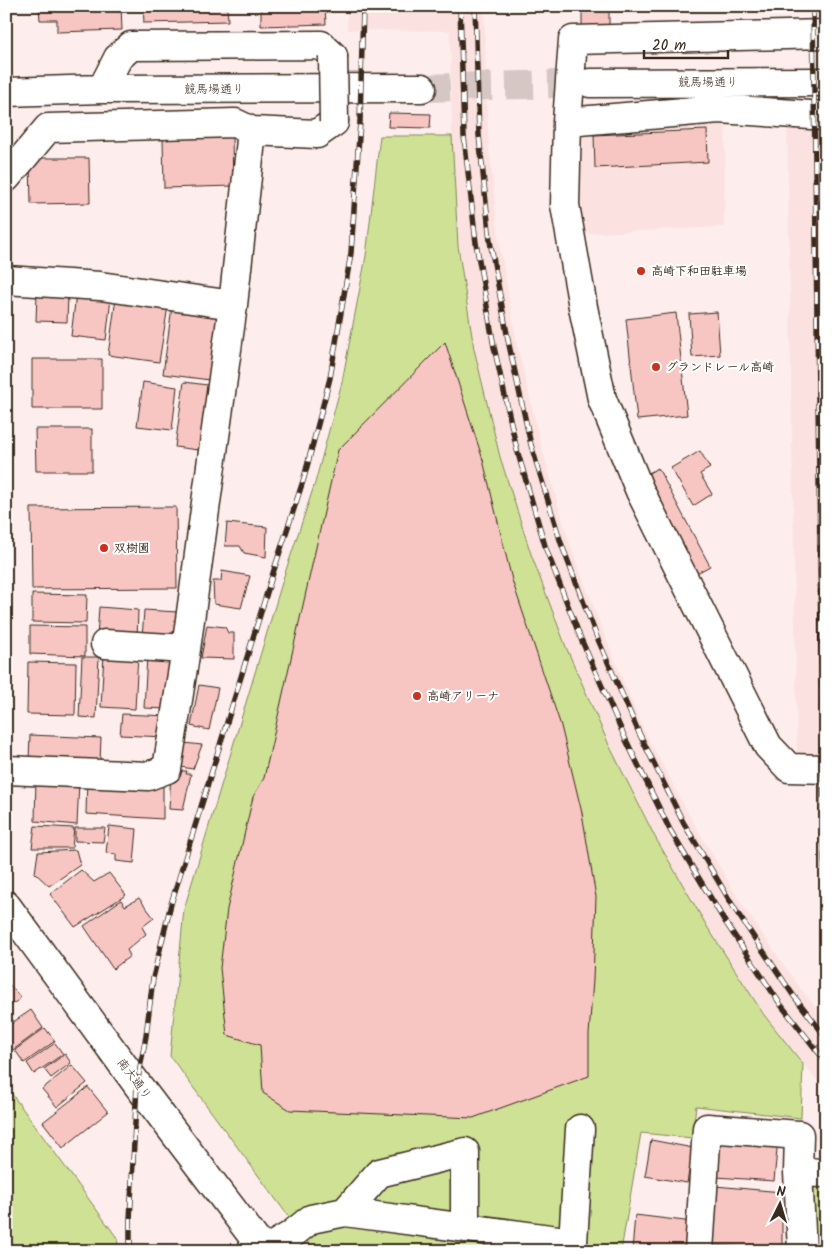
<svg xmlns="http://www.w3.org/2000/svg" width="832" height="1257" font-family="Kalam,'Klee One',sans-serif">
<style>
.built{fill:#fbe2e0}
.green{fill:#cee195;stroke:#84865a}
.building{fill:#f7c6c3;stroke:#3b2a1e}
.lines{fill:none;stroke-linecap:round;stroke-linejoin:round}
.minor-tunnel{stroke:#d6c7c4;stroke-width:28;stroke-dasharray:28 14;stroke-linecap:butt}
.minor-casing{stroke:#3b2a1e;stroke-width:31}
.major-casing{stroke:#3b2a1e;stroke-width:31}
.minor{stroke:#fff;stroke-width:28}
.major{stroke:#fff;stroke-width:28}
.rail-casing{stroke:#3b2a1e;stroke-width:5.5}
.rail{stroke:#fff;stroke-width:4;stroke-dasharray:11;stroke-linecap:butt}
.minor-bridge-casing{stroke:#3b2a1e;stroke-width:31;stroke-linecap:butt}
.minor-bridge{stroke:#fff;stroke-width:28}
.poi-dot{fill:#c8321e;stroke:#fff;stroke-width:2}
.labels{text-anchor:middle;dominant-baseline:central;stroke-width:4;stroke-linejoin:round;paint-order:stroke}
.street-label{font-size:12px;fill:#3b2a1e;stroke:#fff}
.poi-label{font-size:12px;font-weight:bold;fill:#3b2a1e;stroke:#fff;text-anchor:start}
</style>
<rect width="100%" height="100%" fill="#fdeeed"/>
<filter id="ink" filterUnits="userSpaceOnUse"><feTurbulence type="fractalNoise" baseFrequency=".02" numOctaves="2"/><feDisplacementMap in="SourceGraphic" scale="10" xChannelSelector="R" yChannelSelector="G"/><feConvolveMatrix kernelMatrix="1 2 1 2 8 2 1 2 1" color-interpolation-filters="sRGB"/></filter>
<g filter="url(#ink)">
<path class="built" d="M 347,6 L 484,6 L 488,135 L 499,240 L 517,344 L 541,444 L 569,542 L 603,631 L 644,730 L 691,818 L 743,906 L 801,989 L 826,1020 L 826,1092 L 764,1015 L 708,928 L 655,837 L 609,745 L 566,647 L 531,554 L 500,457 L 474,349 L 458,246 L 452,136 L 450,31 L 347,30 Z
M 726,120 L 724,227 L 581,234 L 574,205 L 576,131 Z
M 787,127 L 826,129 L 826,756 L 797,755 Z"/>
<path class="green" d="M 380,136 L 452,136 L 458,246 L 474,349 L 500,457 L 531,554 L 566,647 L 609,745 L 655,837 L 708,928 L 764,1015 L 803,1064 L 801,1118 L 696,1106 L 692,1138 L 641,1133 L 621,1251 L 314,1251 L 170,1056 L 184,909 L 284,576 L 315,483 L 342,382 L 366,256 Z
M 6,1086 L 118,1239 L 117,1251 L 6,1251 Z
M 810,1183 L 826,1183 L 826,1251 L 810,1251 Z"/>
<path class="building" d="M 39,6 L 121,6 L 122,30 L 57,32 L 57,20 L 40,20 Z
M 143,6 L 227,6 L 228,21 L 144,23 Z
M 261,6 L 325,6 L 326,24 L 261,26 Z
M 582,6 L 609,6 L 609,28 L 582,28 Z
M 389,113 L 431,114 L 430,128 L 388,127 Z
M 707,130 L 708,162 L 595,168 L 594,135 Z
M 232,136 L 233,186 L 164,188 L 163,138 Z
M 30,158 L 89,158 L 90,203 L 31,204 Z
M 37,293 L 68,294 L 67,322 L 36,321 Z
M 76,294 L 111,298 L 106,340 L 71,336 Z
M 116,298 L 168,306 L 159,362 L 108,355 Z
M 172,307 L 218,313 L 210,380 L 163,374 Z
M 717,312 L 720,355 L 692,357 L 689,314 Z
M 676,313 L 687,415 L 637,420 L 626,319 Z
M 445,342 L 483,460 L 512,580 L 561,726 L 582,813 L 596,897 L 593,980 L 589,1035 L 589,1076 L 473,1118 L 290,1110 L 263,1093 L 260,1045 L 227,1035 L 220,968 L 227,909 L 253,797 L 264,778 L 338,450 Z
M 32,359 L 102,359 L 102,409 L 32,409 Z
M 143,382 L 177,387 L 172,430 L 137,426 Z
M 184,382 L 215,386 L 206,451 L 175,447 Z
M 35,429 L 92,429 L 92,471 L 36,471 Z
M 700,451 L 710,468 L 700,474 L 712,494 L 693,506 L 671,468 Z
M 658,468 L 710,566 L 697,573 L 645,475 Z
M 176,507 L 177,588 L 32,589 L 31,508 Z
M 227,523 L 267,527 L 266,557 L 244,553 L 240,546 L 225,546 Z
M 222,571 L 250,576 L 241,608 L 214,604 L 213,581 L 221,581 Z
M 32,594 L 87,595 L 86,623 L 32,622 Z
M 99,607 L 138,610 L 137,639 L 97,637 Z
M 144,610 L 178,612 L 177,641 L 142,639 Z
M 207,625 L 225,627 L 228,633 L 234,633 L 234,659 L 201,658 Z
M 30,626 L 85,627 L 85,656 L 30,654 Z
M 104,653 L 138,655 L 135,709 L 101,707 Z
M 147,656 L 171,657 L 168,709 L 144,708 Z
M 82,657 L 99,657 L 96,718 L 79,717 Z
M 28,662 L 76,663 L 75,715 L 27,714 Z
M 199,685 L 218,688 L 209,730 L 191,726 Z
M 122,714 L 168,716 L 166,737 L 120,735 Z
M 30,735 L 101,738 L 100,762 L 29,759 Z
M 184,743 L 202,745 L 193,769 L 181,767 Z
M 171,771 L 187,771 L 186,774 L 191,774 L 183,810 L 169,809 Z
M 87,777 L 163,781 L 163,819 L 86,814 Z
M 36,778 L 79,781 L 77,825 L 35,821 Z
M 35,826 L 74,828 L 72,848 L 32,848 Z
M 109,826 L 137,829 L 134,863 L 116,861 L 116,854 L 106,853 Z
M 75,828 L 105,828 L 103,842 L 75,841 Z
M 76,850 L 80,865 L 49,886 L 35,873 L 38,852 Z
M 81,870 L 94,882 L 109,873 L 126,895 L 75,927 L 50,894 Z
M 139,898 L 154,918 L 142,927 L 146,934 L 127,950 L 130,956 L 113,969 L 84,926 L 121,900 L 125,906 Z
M 9,984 L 21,998 L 6,1009 L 6,986 Z
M 31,1010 L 43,1028 L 13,1050 L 6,1041 L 6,1027 Z
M 45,1028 L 55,1041 L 24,1063 L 15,1050 Z
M 55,1043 L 63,1054 L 34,1074 L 27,1063 Z
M 65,1054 L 71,1063 L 51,1078 L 44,1069 Z
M 72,1065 L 87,1083 L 57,1107 L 42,1089 Z
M 88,1087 L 108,1112 L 63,1148 L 43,1122 Z
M 718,1135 L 778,1139 L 774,1181 L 716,1177 Z
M 651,1140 L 693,1148 L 687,1183 L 645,1176 Z
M 715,1186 L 782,1192 L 782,1249 L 712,1245 Z
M 635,1215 L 693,1222 L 689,1251 L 632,1251 Z"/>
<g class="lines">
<path class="minor-tunnel" d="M 422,88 L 590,83"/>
<defs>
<path id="minor" d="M 826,34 L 573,40 L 567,122 L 719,109 L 826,116
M 590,83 L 826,82
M 102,89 L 118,58 L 131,46 L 321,45 L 333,56
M 6,92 L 102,89 L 422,88
M 567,122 L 565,205 L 583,307 L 602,399 L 640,491 L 768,746 L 789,768 L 826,769
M 6,178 L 48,128 L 235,123 L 252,131 L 317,134 L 334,122
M 6,280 L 100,286 L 233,305
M 105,644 L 186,649
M 6,770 L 148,776 L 167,769 L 186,649 L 233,305 L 252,131
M 798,1172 L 826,1173
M 345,1212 L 379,1173 L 465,1152 L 465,1228
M 264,1251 L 291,1235 L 311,1219 L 345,1212 L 573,1242 L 580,1129
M 699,1251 L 707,1128 L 799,1135 L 798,1172 L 802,1251"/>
<path id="major" d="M 6,905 L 137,1084 L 264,1251"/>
</defs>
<use href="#minor" class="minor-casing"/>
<use href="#major" class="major-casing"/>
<use href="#minor" class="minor"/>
<use href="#major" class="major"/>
<defs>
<path id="rail" d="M 460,6 L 464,136 L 476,243 L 494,347 L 517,450 L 546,549 L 581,639 L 625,738 L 670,830 L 724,920 L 781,1005 L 826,1062
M 475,6 L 479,135 L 490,241 L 509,345 L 531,445 L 561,543 L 596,635 L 639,733 L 683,822 L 736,911 L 793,995 L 826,1037
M 813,6 L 826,1025
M 130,1251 L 130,1220 L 137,1084 L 146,1036 L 153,978 L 171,904 L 273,573 L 304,478 L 330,378 L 351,253 L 360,122 L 363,6"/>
</defs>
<use href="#rail" class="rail-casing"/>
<use href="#rail" class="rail"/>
<defs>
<path id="minor-bridge" d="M 333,56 L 334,122"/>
</defs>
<use href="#minor-bridge" class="minor-bridge-casing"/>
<use href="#minor-bridge" class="minor-bridge"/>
</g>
</g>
<g class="poi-dot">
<circle cx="641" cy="271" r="5"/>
<circle cx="656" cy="367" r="5"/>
<circle cx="104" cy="548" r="5"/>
<circle cx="417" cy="696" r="5"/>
</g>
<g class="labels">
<g class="street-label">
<text x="708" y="82">競馬場通り</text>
<text x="214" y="89">競馬場通り</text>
<text transform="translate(134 1079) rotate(53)">南大通り</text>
</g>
<g class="poi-label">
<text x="651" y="271">高崎下和田駐車場</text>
<text x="666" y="367">グランドレール高崎</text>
<text x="114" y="548">双樹園</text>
<text x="427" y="696">高崎アリーナ</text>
</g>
</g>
<rect width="832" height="1257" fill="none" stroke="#fff" stroke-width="25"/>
<rect x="12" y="12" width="807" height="1232" fill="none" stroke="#3b2a1e" stroke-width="2" filter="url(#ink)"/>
<g transform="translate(780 1204) rotate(5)" stroke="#ffffff" stroke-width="4" paint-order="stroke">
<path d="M0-4L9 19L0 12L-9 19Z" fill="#3b2a1e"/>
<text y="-8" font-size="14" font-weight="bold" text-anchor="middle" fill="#3b2a1e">N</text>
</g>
<path d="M644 50v8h84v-8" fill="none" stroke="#3b2a1e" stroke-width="2.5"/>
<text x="652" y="50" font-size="15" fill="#3b2a1e" stroke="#ffffff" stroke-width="4" paint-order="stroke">20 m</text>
</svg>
